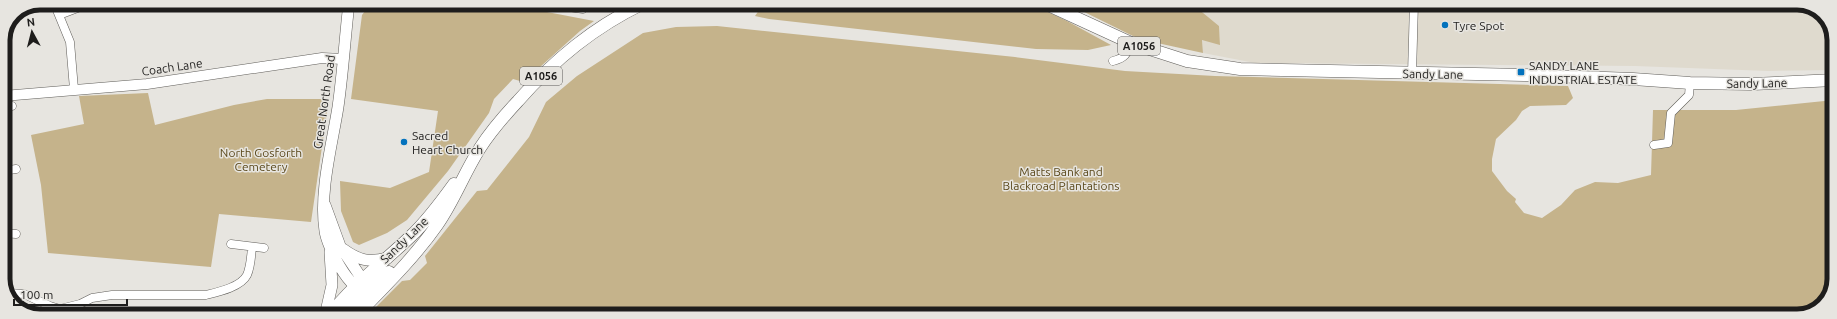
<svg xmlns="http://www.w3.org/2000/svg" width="1837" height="319" font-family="Ubuntu,sans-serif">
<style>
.built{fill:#dfdace}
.green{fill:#c5b38b}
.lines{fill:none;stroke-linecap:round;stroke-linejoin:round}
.minor-casing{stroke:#605e5a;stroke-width:9}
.tertiary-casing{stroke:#605e5a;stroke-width:11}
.secondary-casing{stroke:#605e5a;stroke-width:12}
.primary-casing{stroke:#605e5a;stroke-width:13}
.minor{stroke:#fff;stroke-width:8}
.tertiary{stroke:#fff;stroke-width:10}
.secondary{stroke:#fff;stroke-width:11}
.primary{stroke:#fff;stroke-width:12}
.poi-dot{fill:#0372bd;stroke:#e7e5e0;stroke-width:1.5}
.labels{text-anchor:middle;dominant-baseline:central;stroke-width:3;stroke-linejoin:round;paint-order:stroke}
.shield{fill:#e7e5e0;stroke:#5a5957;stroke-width:1}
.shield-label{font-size:11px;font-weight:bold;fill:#1e1d1c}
.poi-label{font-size:12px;fill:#1e1d1c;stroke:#e7e5e0;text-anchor:start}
.street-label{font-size:12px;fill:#1e1d1c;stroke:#e7e5e0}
.park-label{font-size:12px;fill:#5b491c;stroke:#e7e5e0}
.rim{fill:none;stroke:#1e1d1c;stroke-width:5}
</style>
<rect width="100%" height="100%" fill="#e7e5e0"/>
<path class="built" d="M 1191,3 L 1802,3 L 1823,14 L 1834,35 L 1834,70 L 1768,71 L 1635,66 L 1255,63 L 1203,53 L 1202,39 L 1220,44 L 1219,26 Z"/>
<path class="green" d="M 371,3 L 465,3 L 521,7 L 594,21 L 580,31 L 529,77 L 520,81 L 513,79 L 494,99 L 489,113 L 448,171 L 407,220 L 387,233 L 359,245 L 353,242 L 341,211 L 340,181 L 390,188 L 429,172 L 438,111 L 351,99 L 362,15 Z
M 764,3 L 1029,3 L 1067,21 L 1111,45 L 1088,50 L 1036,49 L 769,19 L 755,16 Z
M 1066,3 L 1191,3 L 1219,26 L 1220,45 L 1202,40 L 1203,53 L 1139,39 Z
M 717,26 L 1015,57 L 1125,71 L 1215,76 L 1568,86 L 1573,98 L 1566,105 L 1530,106 L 1522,111 L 1516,120 L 1496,139 L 1492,159 L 1492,171 L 1507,191 L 1516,199 L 1515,202 L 1524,213 L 1542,218 L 1561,205 L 1575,190 L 1595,182 L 1618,183 L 1651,175 L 1653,110 L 1736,110 L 1834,100 L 1834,284 L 1822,307 L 1797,316 L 367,316 L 402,281 L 410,280 L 427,263 L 425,256 L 477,191 L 487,190 L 529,137 L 546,102 L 577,76 L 643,33 L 676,27 Z
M 148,93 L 155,125 L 234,105 L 267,99 L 329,99 L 311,222 L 219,214 L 211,267 L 48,253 L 41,185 L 31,135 L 84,124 L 79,96 Z"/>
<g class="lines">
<defs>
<path id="minor" d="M 54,3 L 70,42 L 74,89
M 539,3 L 583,9
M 59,15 L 88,4 L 132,3
M 1113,61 C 1125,58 1127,54 1131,43
M 1412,74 L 1414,3
M 3,107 L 12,106
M 1654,145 L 1668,143 L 1671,113 L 1689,95 L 1690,83
M 3,171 L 16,169
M 3,203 L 5,224 L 3,234
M 3,233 L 16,234
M 231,244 L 264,248
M 8,293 L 24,294 L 50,306 L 60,309 L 80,304 L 92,298 L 112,295 L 206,295 C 218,292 241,287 247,275 C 251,266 251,256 252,247"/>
<path id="tertiary" d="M 3,96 L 147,84 L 322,58 L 343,59"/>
<path id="secondary" d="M 325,205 L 340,246 L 362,279 L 366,291 C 349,291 327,246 325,231 C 319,192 332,145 338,107 C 343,72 345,37 349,3
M 343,249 C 358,260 369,263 387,258
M 325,316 L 332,285 L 330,252"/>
<path id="primary" d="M 1044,3 L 1131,43 L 1187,61 L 1240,69 L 1524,75 L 1633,79 L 1690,83 L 1753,84 L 1834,80
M 329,316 C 352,285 383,263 411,236 C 427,221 441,202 454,184
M 342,316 L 366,291 L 389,272
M 356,316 C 384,287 414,258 437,225 C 454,201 464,173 480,148 C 491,131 504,116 518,101 C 555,59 594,27 644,3"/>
</defs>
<use href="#minor" class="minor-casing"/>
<use href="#tertiary" class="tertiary-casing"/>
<use href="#secondary" class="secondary-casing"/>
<use href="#primary" class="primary-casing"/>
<use href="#minor" class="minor"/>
<use href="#tertiary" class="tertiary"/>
<use href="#secondary" class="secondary"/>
<use href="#primary" class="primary"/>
</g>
<g class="poi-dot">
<circle cx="1445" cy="25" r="4"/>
<rect x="1517" y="68" width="8" height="8" rx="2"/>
<circle cx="404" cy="142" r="4"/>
</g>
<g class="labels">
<g class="shield">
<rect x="1118" y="37" width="42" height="18" rx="3"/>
<rect x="520" y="67" width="42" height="18" rx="3"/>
</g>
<g class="shield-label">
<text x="1139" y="46">A1056</text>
<text x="541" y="76">A1056</text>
</g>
<g class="poi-label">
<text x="1453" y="25">Tyre Spot</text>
<text x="1529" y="65">SANDY LANE<tspan x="1529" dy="14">INDUSTRIAL ESTATE</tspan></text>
<text x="412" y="135">Sacred<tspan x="412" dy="14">Heart Church</tspan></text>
</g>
<g class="street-label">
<text transform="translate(172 67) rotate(-8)">Coach Lane</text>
<text transform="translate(1433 74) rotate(1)">Sandy Lane</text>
<text transform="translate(1757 83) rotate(-1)">Sandy Lane</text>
<text transform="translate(324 102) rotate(-82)">Great North Road</text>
<text transform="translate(404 240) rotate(-44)">Sandy Lane</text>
</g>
<g class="park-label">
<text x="261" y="152">North Gosforth<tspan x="261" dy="14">Cemetery</tspan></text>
<text x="1061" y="171">Matts Bank and<tspan x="1061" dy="14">Blackroad Plantations</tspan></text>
</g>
</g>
<path d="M0 0H1837V319H0ZM40 10H1797A30 30 0 0 1 1827 40V279A30 30 0 0 1 1797 309H40A30 30 0 0 1 10 279V40A30 30 0 0 1 40 10Z" fill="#e7e5e0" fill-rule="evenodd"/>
<path class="rim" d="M40 10H1797A30 30 0 0 1 1827 40V279A30 30 0 0 1 1797 309H40A30 30 0 0 1 10 279V40A30 30 0 0 1 40 10Z"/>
<g transform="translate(32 32) rotate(353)" stroke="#e7e5e0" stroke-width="3" paint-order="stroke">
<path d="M0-3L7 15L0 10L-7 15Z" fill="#1e1d1c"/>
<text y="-6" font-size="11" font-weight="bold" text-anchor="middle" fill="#1e1d1c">N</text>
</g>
<path d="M14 299v6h113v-6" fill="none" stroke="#1e1d1c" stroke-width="2"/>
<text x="20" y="299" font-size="12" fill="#1e1d1c" stroke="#e7e5e0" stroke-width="3" paint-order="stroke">100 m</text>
</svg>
